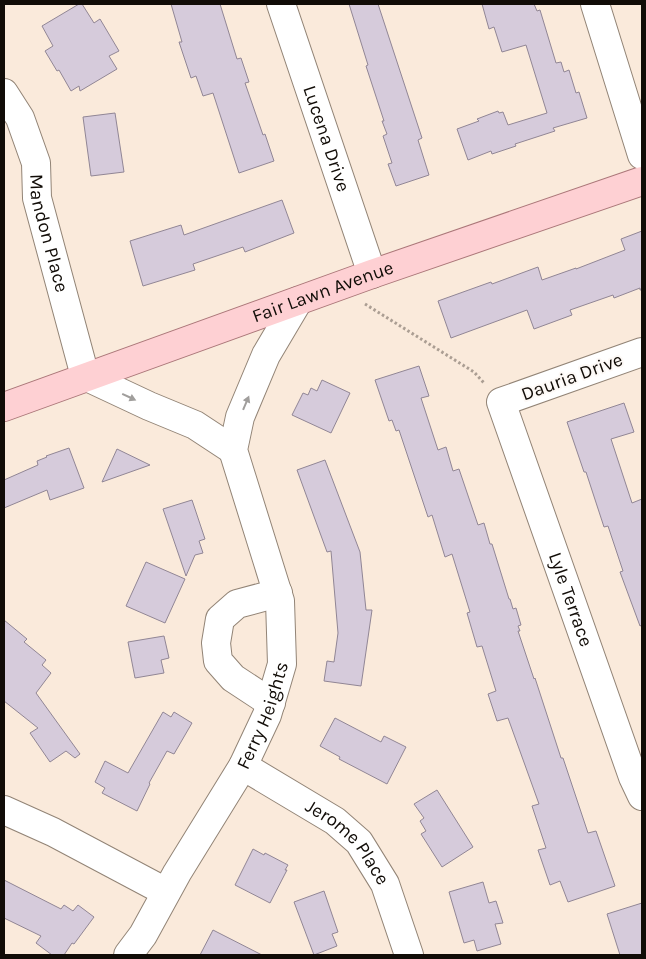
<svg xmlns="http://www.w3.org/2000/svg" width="646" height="959" font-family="Karla,sans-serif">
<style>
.building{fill:#d6cbdb;stroke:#918695}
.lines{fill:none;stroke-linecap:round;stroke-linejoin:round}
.minor-casing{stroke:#928476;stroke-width:30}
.major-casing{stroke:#ab7779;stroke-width:30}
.path{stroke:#ab9e93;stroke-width:3;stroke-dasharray:2.5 2.5;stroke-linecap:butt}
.minor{stroke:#fff;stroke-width:28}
.major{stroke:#fed0d3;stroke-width:28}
.oneway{fill:#a09e9c}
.labels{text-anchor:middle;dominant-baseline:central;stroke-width:4;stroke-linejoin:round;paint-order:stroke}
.street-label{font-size:19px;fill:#110c07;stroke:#fdf9f6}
</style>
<rect width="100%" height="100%" fill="#faeadb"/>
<path class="building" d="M 79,4 L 82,4 L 94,23 L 100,19 L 119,51 L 109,56 L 117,69 L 80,91 L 79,86 L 71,91 L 59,70 L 57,71 L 45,51 L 53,46 L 42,26 Z
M 171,4 L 220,4 L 237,59 L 241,58 L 249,82 L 245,83 L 263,135 L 265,134 L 274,161 L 239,173 L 213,93 L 203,96 L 196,76 L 191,78 L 179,42 L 182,42 Z
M 349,4 L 378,4 L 422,138 L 418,140 L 429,175 L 396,186 L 388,164 L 392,163 L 383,136 L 387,134 L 382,121 L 384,121 L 366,66 L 368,65 Z
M 482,4 L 534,4 L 537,11 L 540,10 L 556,63 L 561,62 L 564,72 L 569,70 L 576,93 L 579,92 L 587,118 L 553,128 L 555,131 L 515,144 L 516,146 L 492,154 L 491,151 L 468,160 L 457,129 L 479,121 L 477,119 L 498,111 L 499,113 L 503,112 L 508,125 L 547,113 L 526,45 L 502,52 L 494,27 L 489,29 Z
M 115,113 L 124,172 L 91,176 L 83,117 Z
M 282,200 L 294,233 L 245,252 L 243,247 L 193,264 L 195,270 L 143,286 L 130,241 L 181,225 L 184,235 Z
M 642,231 L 642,290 L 640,290 L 640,288 L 614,298 L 613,295 L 570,310 L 572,315 L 534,329 L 527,310 L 451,338 L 438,301 L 491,282 L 492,284 L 538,267 L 542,280 L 576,268 L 576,269 L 625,250 L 621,239 Z
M 419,366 L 429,396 L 421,398 L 438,450 L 446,447 L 453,471 L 459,469 L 478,525 L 484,523 L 490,544 L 492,544 L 509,599 L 510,599 L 513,609 L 516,608 L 521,625 L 518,626 L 520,631 L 518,631 L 534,679 L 535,678 L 561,758 L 563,758 L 588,833 L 596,831 L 615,886 L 568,902 L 560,881 L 550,885 L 538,850 L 546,848 L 532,806 L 539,804 L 508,718 L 497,721 L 488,694 L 496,691 L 482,646 L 477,647 L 467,613 L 470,612 L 452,554 L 445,557 L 432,515 L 428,517 L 399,430 L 396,431 L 392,420 L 389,421 L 375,380 Z
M 322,380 L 350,393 L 331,433 L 292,415 L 303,393 L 308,395 L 311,388 L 317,391 Z
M 624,403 L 634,432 L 611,439 L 632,503 L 642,499 L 642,625 L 640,626 L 620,572 L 623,571 L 608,526 L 604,527 L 586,472 L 584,472 L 567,422 Z
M 69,448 L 84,488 L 50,500 L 47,490 L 4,508 L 4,480 L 38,465 L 37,461 L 47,457 L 46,456 Z
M 117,449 L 150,465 L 102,482 Z
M 325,460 L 360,552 L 366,610 L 372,610 L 361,686 L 324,681 L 327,661 L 334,662 L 338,633 L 331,551 L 327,552 L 297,470 Z
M 192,500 L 205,539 L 199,541 L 203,553 L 195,555 L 186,576 L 163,509 Z
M 146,562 L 185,579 L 165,623 L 126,606 Z
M 4,620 L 27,639 L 24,642 L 46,660 L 42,665 L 51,673 L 36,693 L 80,754 L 75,758 L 66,751 L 50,762 L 30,733 L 38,728 L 4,701 Z
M 164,636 L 169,658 L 161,660 L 164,673 L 135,678 L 128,642 Z
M 163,712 L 171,717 L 174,712 L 192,723 L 174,754 L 167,751 L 149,783 L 150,784 L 137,811 L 102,793 L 105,788 L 95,782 L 105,761 L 128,773 Z
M 335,718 L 381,742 L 384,736 L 406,747 L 387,784 L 339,759 L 340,757 L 320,746 Z
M 437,790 L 473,847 L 442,867 L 421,834 L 426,831 L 420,821 L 424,818 L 414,804 Z
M 253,849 L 264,855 L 265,853 L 288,865 L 285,870 L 287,870 L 270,903 L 235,885 Z
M 4,880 L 61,909 L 64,905 L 73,911 L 78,905 L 94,917 L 74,944 L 72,943 L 64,955 L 52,955 L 36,943 L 41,936 L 4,918 Z
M 483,882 L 489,903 L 496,901 L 503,923 L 495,924 L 501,944 L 477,951 L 474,940 L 464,943 L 449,892 Z
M 324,891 L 338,932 L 332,934 L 337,946 L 314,955 L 294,902 Z
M 642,903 L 642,955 L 620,955 L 607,914 Z
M 213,930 L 262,955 L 200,955 Z"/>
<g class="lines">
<defs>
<g id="minor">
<path id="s1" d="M 281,4 L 372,274"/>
<path d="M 595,4 L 642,155"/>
<path id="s2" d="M 4,93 L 20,118 L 36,163 L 37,198 L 85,376 L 149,406 L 195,425 L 233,450"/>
<path id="s3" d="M 642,352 L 501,402 L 633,777 L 642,796"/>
<path d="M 271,703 L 233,678 L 218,661 L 216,643 L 220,619 L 237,604 L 278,593"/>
<path id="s4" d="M 243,766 L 335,821 L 359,842 L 385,884 L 409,955"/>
<path d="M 4,810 L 53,832 L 166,892"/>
<path id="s5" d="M 128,955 L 143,935 L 177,873 L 243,766 L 267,715 L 282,664 L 280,601 L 233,450 L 240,417 L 266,355 L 298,301"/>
</g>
<g id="major">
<path id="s6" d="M 4,407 L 372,274 L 642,181"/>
</g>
</defs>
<use href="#minor" class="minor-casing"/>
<use href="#major" class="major-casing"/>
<path class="path" d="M 365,304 L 474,372 L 484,383"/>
<use href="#minor" class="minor"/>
<use href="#major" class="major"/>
</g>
<defs><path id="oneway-solid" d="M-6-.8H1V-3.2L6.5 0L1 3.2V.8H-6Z" transform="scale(1.25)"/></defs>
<g class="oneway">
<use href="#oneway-solid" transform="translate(129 397) rotate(25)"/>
<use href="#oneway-solid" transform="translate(246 403) rotate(-67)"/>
</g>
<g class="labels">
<g class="street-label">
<text stroke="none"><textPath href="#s1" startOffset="142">Lucena Drive</textPath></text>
<text stroke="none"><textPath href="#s2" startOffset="149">Mandon Place</textPath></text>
<text stroke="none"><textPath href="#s6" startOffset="339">Fair Lawn Avenue</textPath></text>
<text transform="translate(572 377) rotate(-20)">Dauria Drive</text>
<text stroke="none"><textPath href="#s3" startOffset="359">Lyle Terrace</textPath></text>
<text stroke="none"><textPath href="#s5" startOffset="276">Ferry Heights</textPath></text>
<text stroke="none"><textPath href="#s4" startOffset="131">Jerome Place</textPath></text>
</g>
</g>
<rect width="646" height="959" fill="none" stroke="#110c07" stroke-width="10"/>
</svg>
